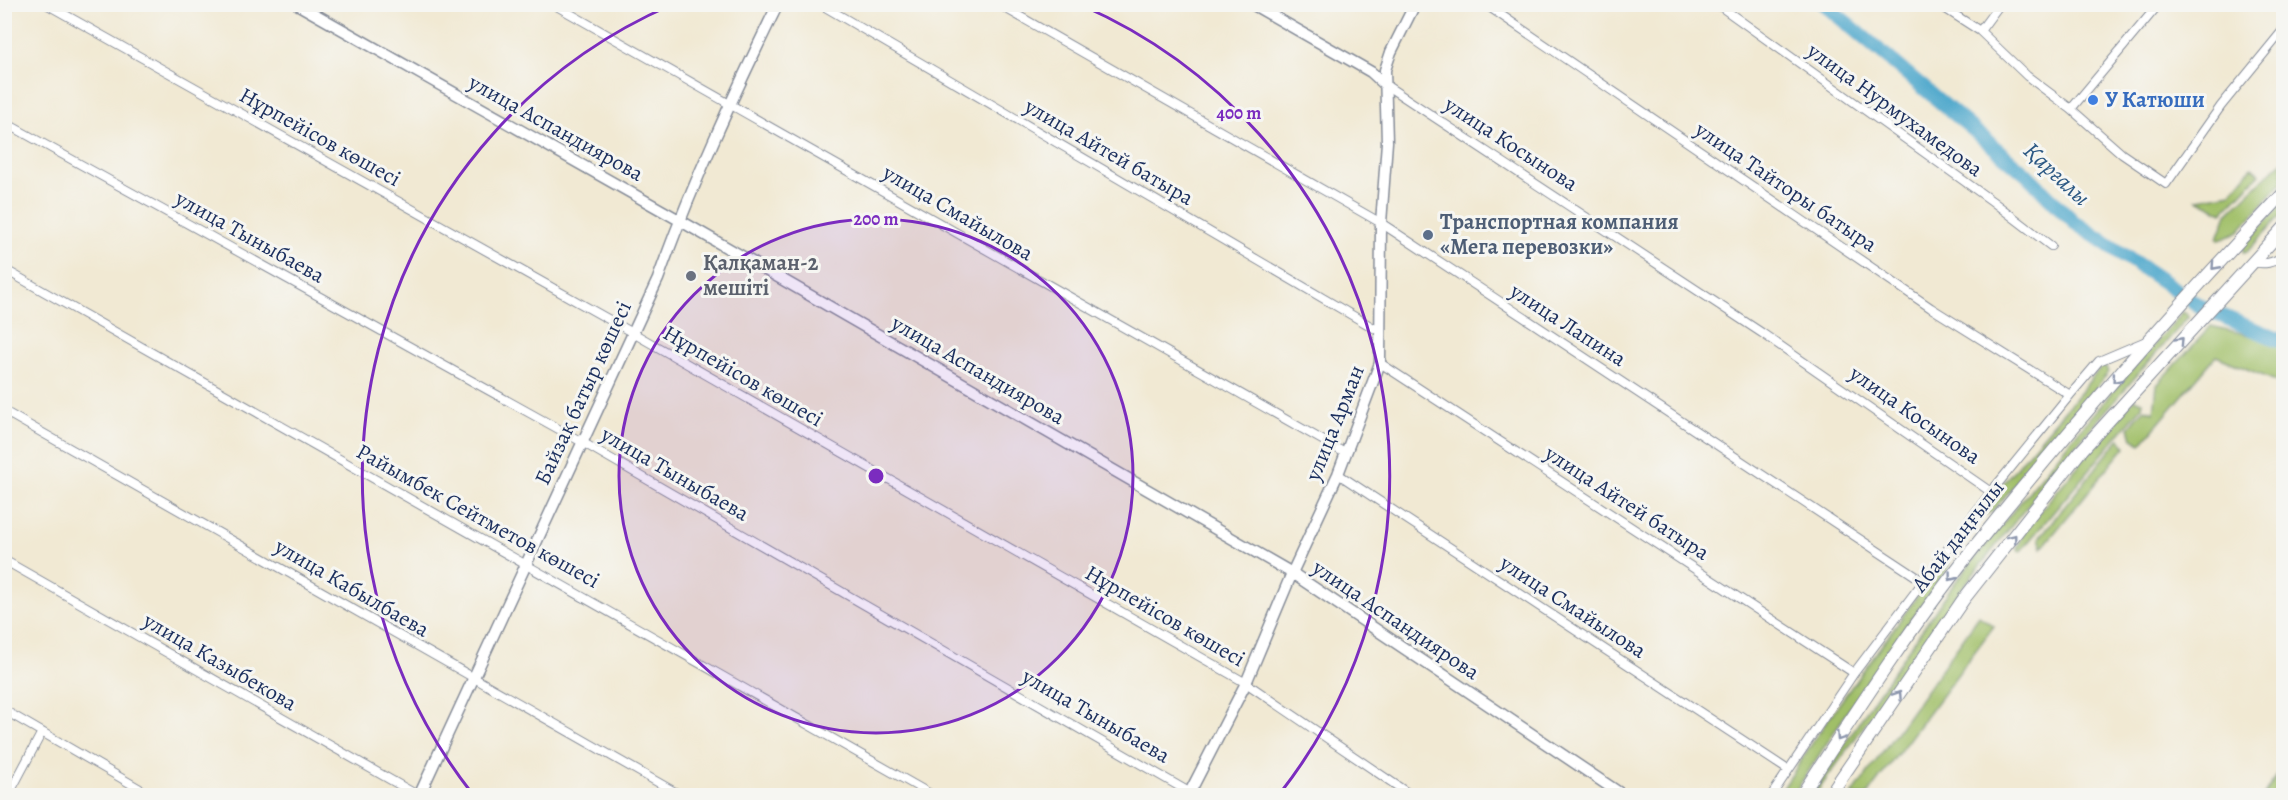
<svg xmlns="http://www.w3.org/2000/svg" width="2288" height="800" font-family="Alegreya,serif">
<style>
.green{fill:#a0bf67;stroke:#5e7762;stroke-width:1.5}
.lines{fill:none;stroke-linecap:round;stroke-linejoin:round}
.river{stroke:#4fa8cc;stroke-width:15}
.minor-casing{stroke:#868c98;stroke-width:10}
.tertiary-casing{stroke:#868c98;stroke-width:13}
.secondary-casing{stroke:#868c98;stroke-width:14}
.minor{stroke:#fff;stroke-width:8}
.tertiary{stroke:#fff;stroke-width:10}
.secondary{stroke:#fff;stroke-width:12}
.oneway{stroke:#8d97ae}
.ring{fill:none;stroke:#7b2cbf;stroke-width:3}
.shop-dot{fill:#3f7fe0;stroke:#f6f6f2;stroke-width:2}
.service-dot{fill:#5c6f8a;stroke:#f6f6f2;stroke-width:2}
.worship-dot{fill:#6b7280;stroke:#f6f6f2;stroke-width:2}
.labels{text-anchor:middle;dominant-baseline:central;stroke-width:6;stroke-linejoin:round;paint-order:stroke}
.shop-label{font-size:22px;font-weight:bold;fill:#366cbe;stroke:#f6f6f2;text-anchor:start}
.street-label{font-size:22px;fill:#1b2f5e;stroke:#f6f6f2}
.service-label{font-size:22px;font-weight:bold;fill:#4e5e75;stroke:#f6f6f2;text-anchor:start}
.worship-label{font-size:22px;font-weight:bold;fill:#5b616d;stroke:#f6f6f2;text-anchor:start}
.water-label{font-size:24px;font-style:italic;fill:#2d5984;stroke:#f6f6f2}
.centre{fill:#7b2cbf;stroke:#f6f6f2;stroke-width:3}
.ring-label{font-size:18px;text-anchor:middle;font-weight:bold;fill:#7b2cbf;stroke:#f6f6f2;stroke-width:6;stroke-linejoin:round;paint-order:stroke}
</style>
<rect width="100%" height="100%" fill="#f6f6f2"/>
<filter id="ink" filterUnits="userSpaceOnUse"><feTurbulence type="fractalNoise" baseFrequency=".0167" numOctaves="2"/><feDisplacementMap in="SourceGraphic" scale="12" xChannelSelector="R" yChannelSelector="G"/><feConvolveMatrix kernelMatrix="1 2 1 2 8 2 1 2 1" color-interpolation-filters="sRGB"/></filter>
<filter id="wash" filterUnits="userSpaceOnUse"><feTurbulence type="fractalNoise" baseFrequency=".008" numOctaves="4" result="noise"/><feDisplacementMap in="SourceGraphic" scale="24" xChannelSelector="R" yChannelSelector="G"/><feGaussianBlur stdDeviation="1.35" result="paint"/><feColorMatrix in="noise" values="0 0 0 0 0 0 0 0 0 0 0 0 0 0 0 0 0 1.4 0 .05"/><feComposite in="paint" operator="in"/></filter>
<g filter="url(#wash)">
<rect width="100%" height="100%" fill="#f1e9d3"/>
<path class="green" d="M 2283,160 L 2282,182 L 2239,231 L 2220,240 L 2218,238 L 2227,214 Z
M 2252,167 L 2260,174 L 2223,212 L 2197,199 L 2231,193 Z
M 2283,203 L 2283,213 L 2247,252 L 2243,252 L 2243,247 Z
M 2183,312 L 2189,316 L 2075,446 L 1960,591 L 1815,795 L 1811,795 L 1875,698 L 1953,585 L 2070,441 Z
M 2211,326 L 2283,343 L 2283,384 L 2216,356 L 2141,444 L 2132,439 L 2129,427 L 2144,409 L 2154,412 L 2157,385 Z
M 2103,365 L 2109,372 L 1993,511 L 1977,520 L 1993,495 Z
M 2134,399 L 2143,402 L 2142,407 L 2020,552 L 2017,549 L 2025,529 Z
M 2120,438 L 2125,447 L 2042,548 L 2039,538 Z
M 1952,548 L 1954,550 L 1947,570 L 1877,666 L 1793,795 L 1778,796 L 1826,722 Z
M 1979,616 L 1994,626 L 1867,795 L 1852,795 Z
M 2283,767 L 2283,795 L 2264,795 L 2281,768 Z"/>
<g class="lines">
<path class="river" d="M 1824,4 L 2026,174 L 2074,222 L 2203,308 L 2284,342"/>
</g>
</g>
<g filter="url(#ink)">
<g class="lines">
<defs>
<path id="minor" d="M 46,4 L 633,333 L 1246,683 L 1412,796
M 553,4 L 1345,453
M 820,4 L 1379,331
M 998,4 L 1381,223 L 1923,581
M 1485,4 L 1931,308 L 2070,395
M 1717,4 L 1992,201 L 2051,246
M 1938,4 L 1980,31 L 2027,76 L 2071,109 L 2122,154 L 2166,184 L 2221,106 L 2284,29
M 1980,31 L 2000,4
M 1384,84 L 1762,333 L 1991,492
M 2071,109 L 2159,4
M 4,122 L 582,442 L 1196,796
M 2252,262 C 2265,265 2272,263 2284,256
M 4,269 L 934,796
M 1380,363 L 1854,673
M 4,411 L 682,796
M 1338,474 L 1788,770
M 4,560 L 419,796
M 4,710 L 152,796
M 8,796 L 42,732
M 1771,796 L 1854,673 L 1991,492 L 2070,395 L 2099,361 L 2146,341"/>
<path id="tertiary" d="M 297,4 L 679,220 L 1292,573 L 1624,796
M 1252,4 L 1371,72 L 1384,84
M 419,796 L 658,279 C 692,184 734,94 778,4
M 1188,796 L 1246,683 L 1292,573 L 1338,474 L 1380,363 L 1381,223 L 1387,142 L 1385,70 L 1391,52 L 1415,4"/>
<path id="secondary" d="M 1801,796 C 1859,707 1917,617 1984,535 C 2079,417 2180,303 2284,193
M 1829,796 L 1963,600 L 2080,452 L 2284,228"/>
</defs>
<use href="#minor" class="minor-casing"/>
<use href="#tertiary" class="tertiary-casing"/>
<use href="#secondary" class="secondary-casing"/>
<use href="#minor" class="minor"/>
<use href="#tertiary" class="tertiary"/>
<use href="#secondary" class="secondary"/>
</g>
<defs><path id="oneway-chevron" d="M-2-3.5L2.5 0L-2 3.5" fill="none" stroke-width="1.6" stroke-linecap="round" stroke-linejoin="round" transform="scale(1.5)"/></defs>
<g class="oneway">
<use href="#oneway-chevron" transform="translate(2215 266) rotate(132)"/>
<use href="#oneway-chevron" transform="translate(2180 341) rotate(-47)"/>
<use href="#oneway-chevron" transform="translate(2116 379) rotate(130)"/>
<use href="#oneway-chevron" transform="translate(2013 538) rotate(-52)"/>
<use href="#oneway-chevron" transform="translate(1952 577) rotate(127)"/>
<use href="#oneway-chevron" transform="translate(1898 695) rotate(-56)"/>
<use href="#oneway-chevron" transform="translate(1840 737) rotate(124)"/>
</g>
</g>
<circle cx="876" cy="476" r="257" fill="#7b2cbf" fill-opacity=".12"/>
<g class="ring">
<circle cx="876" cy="476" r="257"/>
<path d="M471 792A514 514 0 0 1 671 5M1081 5A514 514 0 0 1 1281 792"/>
</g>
<circle class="shop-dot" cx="2093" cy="100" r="6"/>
<circle class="service-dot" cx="1428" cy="235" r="6"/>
<circle class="worship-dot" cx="691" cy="276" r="6"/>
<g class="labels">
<g class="shop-label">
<text x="2105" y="100">У Катюши</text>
</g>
<g class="street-label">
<text transform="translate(1895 110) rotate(36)">улица Нурмухамедова</text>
<text transform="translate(556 128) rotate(29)">улица Аспандиярова</text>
<text transform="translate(320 137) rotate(29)">Нұрпейісов көшесі</text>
<text transform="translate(1511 144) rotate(33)">улица Косынова</text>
<text transform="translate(1109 152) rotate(30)">улица Айтей батыра</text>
<text transform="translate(1786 187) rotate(34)">улица Тайторы батыра</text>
<text transform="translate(958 213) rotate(30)">улица Смайылова</text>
<text transform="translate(250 237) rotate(29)">улица Тыныбаева</text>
<text transform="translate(1568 325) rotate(33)">улица Лапина</text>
<text transform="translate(978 370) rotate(30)">улица Аспандиярова</text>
<text transform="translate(743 376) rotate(30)">Нұрпейісов көшесі</text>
<text transform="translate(583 393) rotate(-65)">Байзақ батыр көшесі</text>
<text transform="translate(1915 415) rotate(35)">улица Косынова</text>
<text transform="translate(1335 423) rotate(-68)">улица Арман</text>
<text transform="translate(675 474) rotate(30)">улица Тыныбаева</text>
<text transform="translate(1627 503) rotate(33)">улица Айтей батыра</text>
<text transform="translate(478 516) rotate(29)">Райымбек Сейтметов көшесі</text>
<text transform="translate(1958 536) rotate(-52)">Абай даңғылы</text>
<text transform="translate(352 588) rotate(30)">улица Кабылбаева</text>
<text transform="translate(1573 607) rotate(33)">улица Смайылова</text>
<text transform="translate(1165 616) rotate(30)">Нұрпейісов көшесі</text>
<text transform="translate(1396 620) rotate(34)">улица Аспандиярова</text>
<text transform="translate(220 662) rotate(30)">улица Казыбекова</text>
<text transform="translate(1096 716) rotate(30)">улица Тыныбаева</text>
</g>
<g class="service-label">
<text x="1440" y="222">Транспортная компания<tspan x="1440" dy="25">«Мега перевозки»</tspan></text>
</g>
<g class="worship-label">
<text x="703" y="263">Қалқаман-2<tspan x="703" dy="25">мешіті</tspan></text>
</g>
<g class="water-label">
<text transform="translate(2057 174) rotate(43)">Қарғалы</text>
</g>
</g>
<circle cx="876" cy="476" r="9" class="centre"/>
<g class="ring-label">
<text x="1239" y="119">400 m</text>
<text x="876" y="225">200 m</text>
</g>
<rect width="2288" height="800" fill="none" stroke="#f6f6f2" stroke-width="24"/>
</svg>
